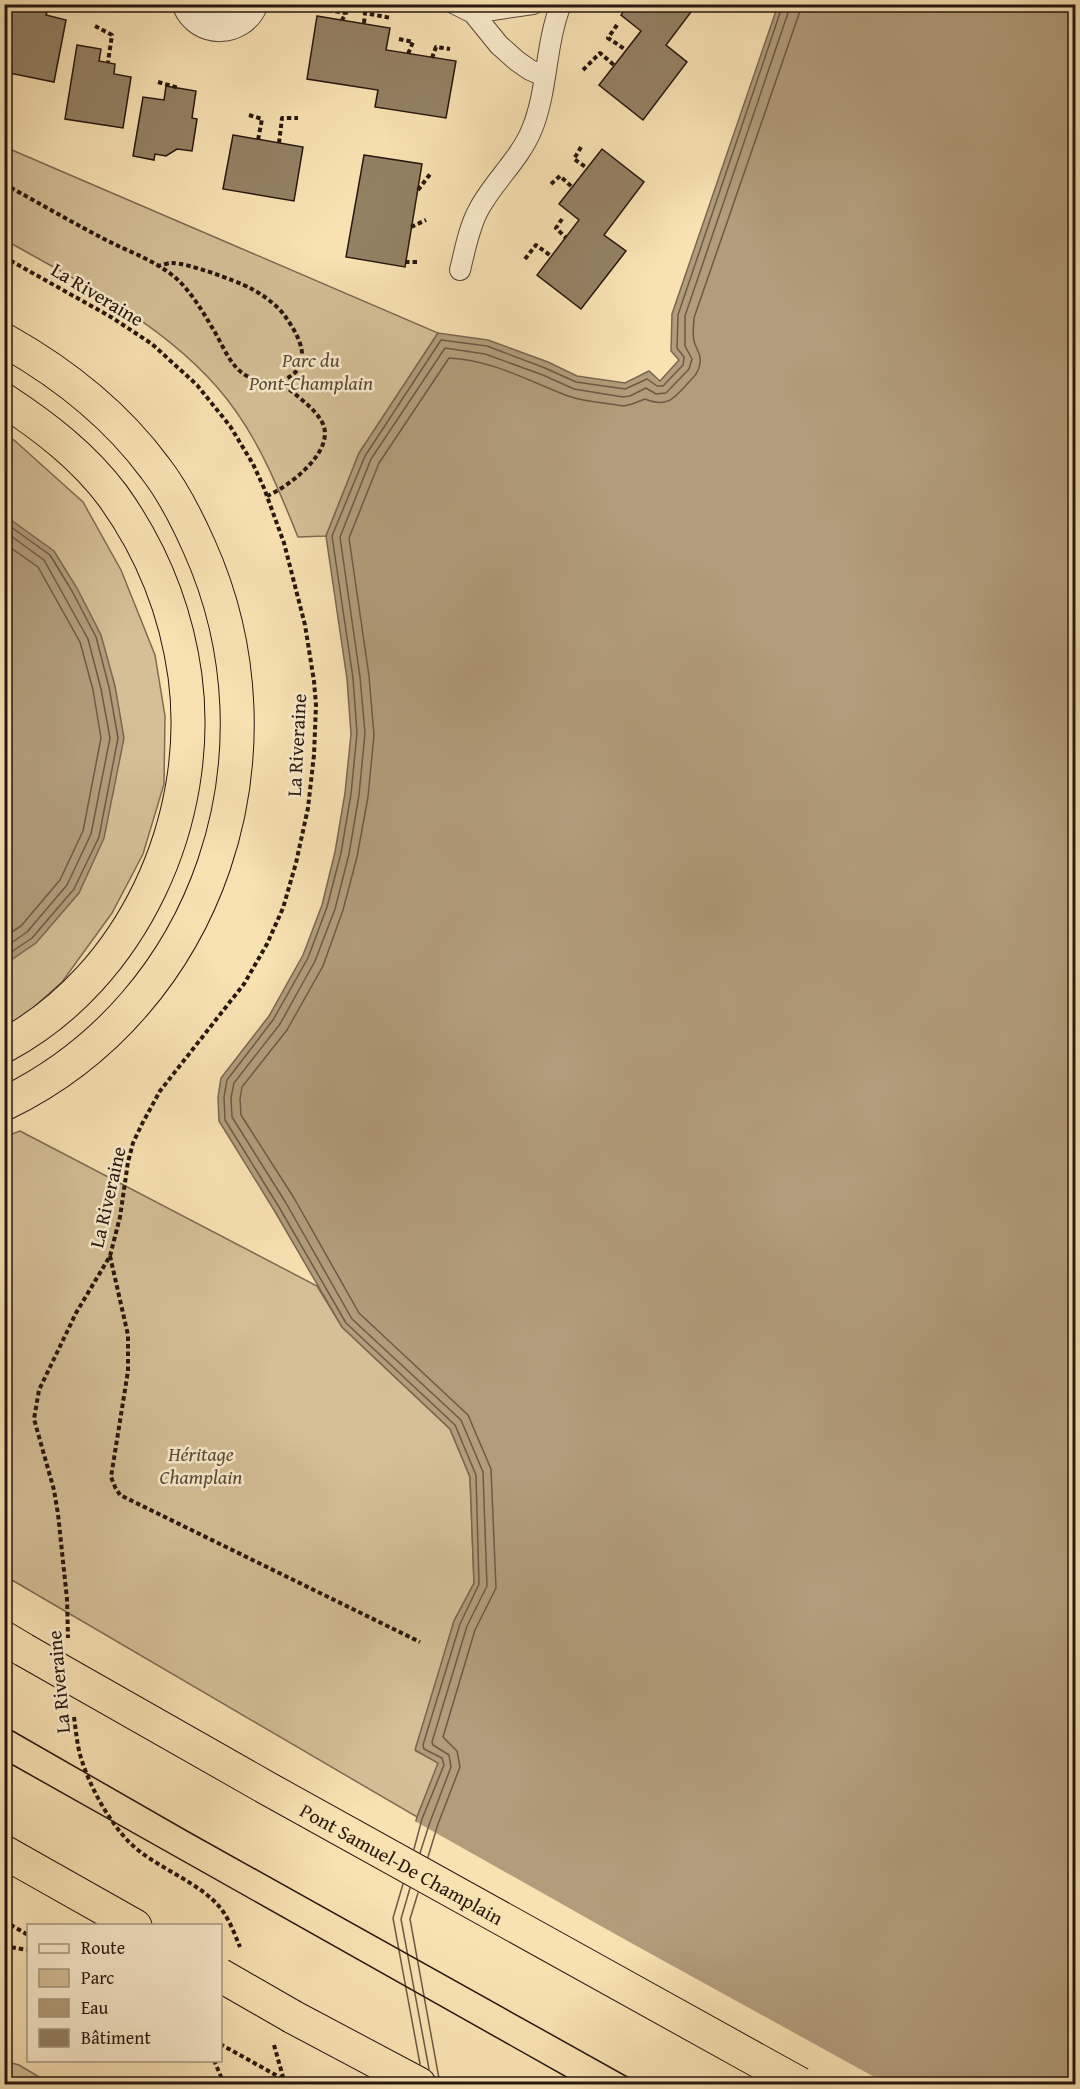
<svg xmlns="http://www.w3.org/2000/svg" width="1080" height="2089" font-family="'Gentium Book Plus',serif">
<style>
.green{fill:#d4bf96;stroke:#7d6b52;stroke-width:1.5}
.water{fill:#b19d7b;stroke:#796750;stroke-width:1.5}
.pier{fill:#f8e2b2}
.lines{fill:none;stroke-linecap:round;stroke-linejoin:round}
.shore{stroke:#6c5a45;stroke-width:1.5}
.building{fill:#938164;stroke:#26170f;stroke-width:1.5}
.lane-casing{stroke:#5a4a38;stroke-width:22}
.street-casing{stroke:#5a4a38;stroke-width:35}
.highway-casing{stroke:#26170f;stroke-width:35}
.path{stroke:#26170f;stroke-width:4;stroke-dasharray:4.5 3;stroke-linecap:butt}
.lane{stroke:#faeccd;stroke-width:20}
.street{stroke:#faeccd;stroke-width:33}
.highway{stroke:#f8e2b2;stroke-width:33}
.tram{stroke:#26170f;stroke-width:1.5}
.highway-bridge-casing{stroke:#26170f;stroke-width:35;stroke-linecap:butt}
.path-bridge{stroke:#26170f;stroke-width:4;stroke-dasharray:4.5 3;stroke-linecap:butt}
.highway-bridge{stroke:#f8e2b2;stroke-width:33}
.labels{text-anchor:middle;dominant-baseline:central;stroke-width:5;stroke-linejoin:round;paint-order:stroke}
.street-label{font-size:20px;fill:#26170f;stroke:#faeccd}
.park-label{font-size:20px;font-style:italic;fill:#5a4938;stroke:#faeccd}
</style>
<rect width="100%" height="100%" fill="#f8e2b2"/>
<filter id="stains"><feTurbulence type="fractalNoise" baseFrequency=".00333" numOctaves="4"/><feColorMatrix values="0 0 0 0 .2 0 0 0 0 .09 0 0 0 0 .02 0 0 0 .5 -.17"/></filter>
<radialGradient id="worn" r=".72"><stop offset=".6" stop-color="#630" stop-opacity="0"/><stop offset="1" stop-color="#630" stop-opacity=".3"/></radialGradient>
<path class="green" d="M 5,147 L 438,333 L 359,453 L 326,536 L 298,537 C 280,493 263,449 235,410 C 181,333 85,285 5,240 Z
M 4,434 L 14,440 L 83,502 L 121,570 L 155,655 L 165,716 L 164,784 L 143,854 L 112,913 L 62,982 L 11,1028 L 4,1030 Z
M 20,1131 L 317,1286 L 342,1327 L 450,1429 L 470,1477 L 474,1583 L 454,1621 L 416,1751 L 439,1763 L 417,1817 L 5,1576 L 4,1137 Z
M 4,2061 L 19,2065 L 51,2084 L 5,2084 Z"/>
<path class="water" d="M 778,5 L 1075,5 L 1075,2084 L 418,2084 L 387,1918 L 417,1817 L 438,1763 L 415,1750 L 454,1621 L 474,1583 L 470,1477 L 450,1429 L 342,1327 L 274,1210 L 219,1121 L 218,1097 L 221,1078 L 269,1016 L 303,955 L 322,905 L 335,852 L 345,793 L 351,734 L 347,679 L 326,536 L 359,453 L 438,333 L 488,340 L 548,362 L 577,376 L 625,383 L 649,371 L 660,381 L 679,360 L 671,351 L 672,314 Z
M 4,515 L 54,551 L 77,588 L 101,635 L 115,686 L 124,738 L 104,838 L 79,893 L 36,943 L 5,964 Z"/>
<path class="pier" d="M 413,1820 L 615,1934 L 887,2084 L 415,2084 L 384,1918 Z"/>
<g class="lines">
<path class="shore" d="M 4,522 L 50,555 L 72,591 L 96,637 L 109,687 L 118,738 L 99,837 L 74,889 L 32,938 L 4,957
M 4,531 L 44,560 L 88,639 L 101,689 L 110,738 L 91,834 L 67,885 L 27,932 L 4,948
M 4,543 L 38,567 L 80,642 L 93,690 L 101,738 L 83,831 L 60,880 L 21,926 L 4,937
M 414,1849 L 422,1819 L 444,1765 L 442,1758 L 424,1749 L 423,1745 L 460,1624 L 479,1584 L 476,1475 L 455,1425 L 346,1323 L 279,1207 L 225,1120 L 224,1097 L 227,1080 L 273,1020 L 308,958 L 327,907 L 341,853 L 351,794 L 357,733 L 353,678 L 332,536 L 365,456 L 441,340 L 487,346 L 545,368 L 576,382 L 625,389 L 647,379 L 657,386 L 663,386 L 683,365 L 684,357 L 677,348 L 678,315 L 783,4
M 420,1853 L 430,1822 L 451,1767 L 449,1755 L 433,1745 L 432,1742 L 467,1626 L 487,1586 L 483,1472 L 461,1420 L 352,1319 L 286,1203 L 232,1117 L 231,1098 L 234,1083 L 280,1024 L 315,961 L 335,909 L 349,854 L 359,795 L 365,733 L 360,677 L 340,537 L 371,459 L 445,348 L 485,354 L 543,375 L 574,389 L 623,397 L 630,396 L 646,388 L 656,394 L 666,393 L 689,369 L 692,359 L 685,346 L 685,316 L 791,4
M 428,1857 L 438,1824 L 460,1767 L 457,1751 L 443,1737 L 475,1630 L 496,1588 L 491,1469 L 468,1415 L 359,1313 L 294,1198 L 241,1115 L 240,1099 L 242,1087 L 287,1030 L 323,966 L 343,910 L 357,857 L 368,797 L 374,735 L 369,676 L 349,538 L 379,463 L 449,358 C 492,360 529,381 568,396 C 585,402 607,403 624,406 L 632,404 L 645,399 C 667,408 674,399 688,383 C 694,377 699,372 700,363 C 702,354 696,350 694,341 C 692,335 694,325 694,318 L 799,14 L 800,4
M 403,1884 L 393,1918 L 420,2064
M 410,1888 L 401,1919 L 429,2069
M 418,1893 L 410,1919 L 440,2084"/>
</g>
<path class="building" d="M 629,4 L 697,4 L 666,45 L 687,62 L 643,120 L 599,85 L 641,31 L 621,15 Z
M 13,5 L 47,12 L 46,15 L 66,20 L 54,82 L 4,72 L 4,48 Z
M 317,16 L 390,28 L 386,50 L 456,61 L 446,118 L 375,107 L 378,90 L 307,79 Z
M 77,45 L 101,49 L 99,61 L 115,64 L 114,74 L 131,77 L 123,128 L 65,119 Z
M 166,86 L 196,91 L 192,118 L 197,119 L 192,151 L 177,149 L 166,156 L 155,154 L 154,160 L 133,156 L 143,97 L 164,100 Z
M 233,135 L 303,147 L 294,201 L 223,189 Z
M 602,149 L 644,182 L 604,235 L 626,251 L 581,309 L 537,275 L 579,220 L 559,204 Z
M 364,155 L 422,164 L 405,267 L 346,257 Z"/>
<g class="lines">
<defs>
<path id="lane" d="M 455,4 L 473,13 L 499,45 L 517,61 L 530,70 L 544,76
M 473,13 L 533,4
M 460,270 C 465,250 469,227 479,209 C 494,181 520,159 532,129 C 548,90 545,45 561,4"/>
<path id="street" d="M 189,4 C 201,32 239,31 251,4"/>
<path id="highway" d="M 4,340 C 63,373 115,414 155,468 C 173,491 187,519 199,546 C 292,752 211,1004 4,1104
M 4,400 C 45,427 84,457 113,496 C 151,549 176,611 185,676 C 204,819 133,977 4,1046
M 4,1638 L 24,1650
M 4,1852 L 135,1926
M 293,2017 L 419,2084"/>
</defs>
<use href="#lane" class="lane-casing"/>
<use href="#street" class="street-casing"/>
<use href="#highway" class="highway-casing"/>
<path class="path" d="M 39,10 L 41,4
M 328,10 L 346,13 L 342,20
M 364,23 L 365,13 L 391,18
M 617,25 L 608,38 L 626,50
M 95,26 L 112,35 L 108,62
M 399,39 L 413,42 L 408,54
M 432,58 L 436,47 L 450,49
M 583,70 L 600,53 L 614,65
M 158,82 L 179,88
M 249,115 L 262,119 L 258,140
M 279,143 L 282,118 L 298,118
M 581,147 L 574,159 L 587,168
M 4,184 C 39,203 73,223 108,241 C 132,253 159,262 179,281 C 193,295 203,312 213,329 C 223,345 230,367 247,376 C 269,387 302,383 302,353 C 301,340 292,326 285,316 C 277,305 262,294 250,288 C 234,280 188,263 172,263 C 168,263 162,265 158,266
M 551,184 L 560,176 L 572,187
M 418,190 L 431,173
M 562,219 L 556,228 L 566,238
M 411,227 L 426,220
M 4,257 L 111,317 L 152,344 L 197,385 L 230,426 L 253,464 L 264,488 L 284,543 L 305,625 L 314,681 L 316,705 L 314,755 L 308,808 L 296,863 L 283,908 L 267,944 L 244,984 L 160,1091 L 142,1124 L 133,1143 L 128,1162 L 120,1217 L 110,1256 L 76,1313 L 39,1390 L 34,1419 L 54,1490 L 58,1514 L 67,1599 L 68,1638
M 525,259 L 536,245 L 551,256
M 405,262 L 418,262
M 267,496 C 288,487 335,452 323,424 C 315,407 293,394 280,381
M 110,1256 L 128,1335 L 128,1371 L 111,1477 L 115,1487 L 120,1495 L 420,1642
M 74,1717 C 76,1731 77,1745 81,1758 C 90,1787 108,1820 129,1842 C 155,1868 201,1882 222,1910 C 230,1921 235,1935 240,1947
M 4,1921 L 28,1935
M 4,1946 L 28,1950
M 274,2045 L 285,2084
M 214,2060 L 224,2084"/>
<use href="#lane" class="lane"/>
<use href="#street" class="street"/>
<use href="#highway" class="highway"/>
<path class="tram" d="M 4,1726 L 187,1831 L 640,2084
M 4,1760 L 579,2084"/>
<defs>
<g id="highway-bridge">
<path id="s1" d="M 24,1650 L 272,1791 L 800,2084"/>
<path d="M 220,1975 L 293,2017"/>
</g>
</defs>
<use href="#highway-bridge" class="highway-bridge-casing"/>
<path class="path-bridge" d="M 220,2044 L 292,2084"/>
<use href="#highway-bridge" class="highway-bridge"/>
</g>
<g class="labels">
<g class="street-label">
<text transform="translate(98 294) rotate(31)">La Riveraine</text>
<text transform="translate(296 745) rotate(-87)">La Riveraine</text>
<text transform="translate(107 1197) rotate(-77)">La Riveraine</text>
<text transform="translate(58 1682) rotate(-95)">La Riveraine</text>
<text stroke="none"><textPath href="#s1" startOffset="434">Pont Samuel-De Champlain</textPath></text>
</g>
<g class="park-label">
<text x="311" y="359">Parc du<tspan x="311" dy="23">Pont-Champlain</tspan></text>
<text x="201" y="1453">Héritage<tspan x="201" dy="23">Champlain</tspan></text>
</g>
</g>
<rect width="1080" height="2089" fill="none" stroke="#f8e2b2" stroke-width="24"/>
<rect x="6" y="6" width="1068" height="2077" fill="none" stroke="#26170f" stroke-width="3"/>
<rect x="12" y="12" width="1056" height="2065" fill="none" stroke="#26170f" stroke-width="1.5"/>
<rect x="27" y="1924" width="195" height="138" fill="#faeccd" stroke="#a59781" stroke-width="1.5"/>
<rect x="39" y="1944" width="30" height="9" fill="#faeccd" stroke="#a59781" stroke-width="1.5"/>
<text x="81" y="1954" font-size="18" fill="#26170f">Route</text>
<rect x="39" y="1969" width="30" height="18" fill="#d4bf96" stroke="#a59781" stroke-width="1.5"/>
<text x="81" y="1984" font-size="18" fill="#26170f">Parc</text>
<rect x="39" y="1999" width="30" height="18" fill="#b19d7b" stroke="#a59781" stroke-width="1.5"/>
<text x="81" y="2014" font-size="18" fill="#26170f">Eau</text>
<rect x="39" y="2029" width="30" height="18" fill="#938164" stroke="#a59781" stroke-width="1.5"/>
<text x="81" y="2044" font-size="18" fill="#26170f">Bâtiment</text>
<rect width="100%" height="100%" filter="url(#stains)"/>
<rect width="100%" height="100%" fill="url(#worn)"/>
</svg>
